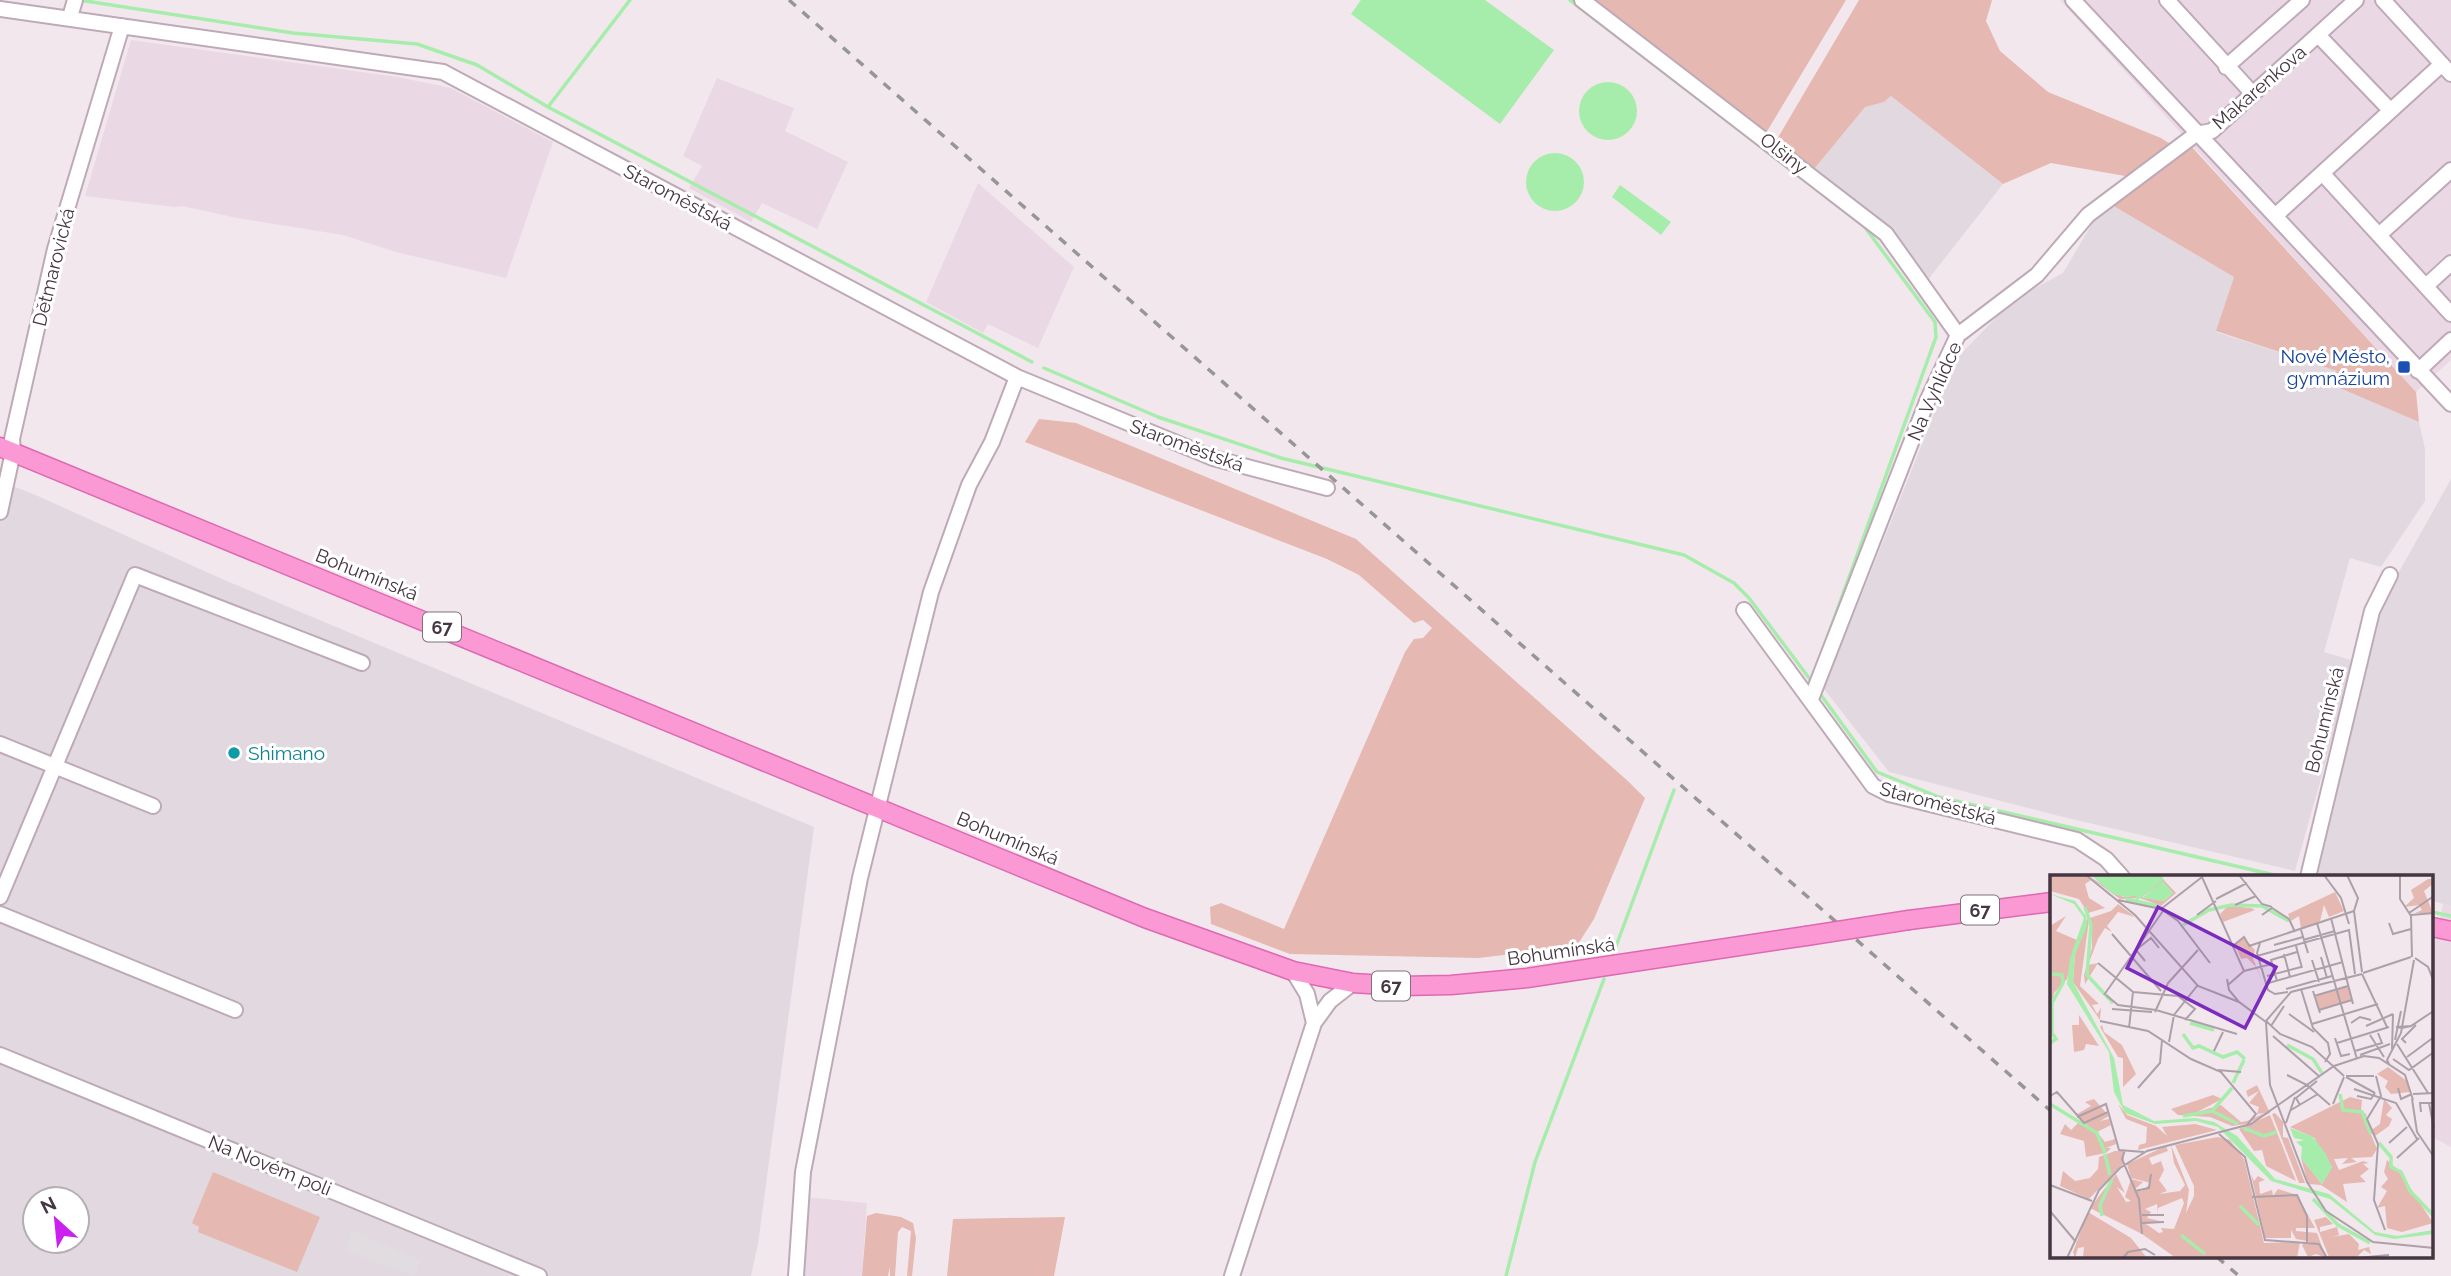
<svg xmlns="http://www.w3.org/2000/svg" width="2451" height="1276" font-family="Raleway,sans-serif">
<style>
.residential{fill:#ead9e4}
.industrial{fill:#e2d9e0;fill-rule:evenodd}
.green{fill:#e5b8b1}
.parking{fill:#e1dcdf}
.water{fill:#a6edac}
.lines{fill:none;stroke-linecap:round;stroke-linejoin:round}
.stream{stroke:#a6edac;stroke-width:3.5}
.minor-casing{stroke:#beaab7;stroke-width:18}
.major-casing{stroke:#de69b2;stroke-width:21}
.minor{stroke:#fff;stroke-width:14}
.major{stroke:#fa99d4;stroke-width:18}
.rail{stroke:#969696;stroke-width:3.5;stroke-dasharray:9 9;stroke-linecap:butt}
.major-bridge-casing{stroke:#de69b2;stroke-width:21;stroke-linecap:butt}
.major-bridge{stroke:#fa99d4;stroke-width:18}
.transit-dot{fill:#1a4fb4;stroke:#fff;stroke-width:2.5}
.culture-dot{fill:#0f9aa8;stroke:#fff;stroke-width:2.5}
.labels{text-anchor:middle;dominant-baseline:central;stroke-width:6;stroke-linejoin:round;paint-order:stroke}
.shield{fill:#fff;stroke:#7d727a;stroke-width:2}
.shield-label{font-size:18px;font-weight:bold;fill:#453641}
.street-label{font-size:19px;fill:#453641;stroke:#fff}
.transit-label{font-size:19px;fill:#164399;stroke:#fff;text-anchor:end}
.culture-label{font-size:19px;fill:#0d838f;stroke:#fff;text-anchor:start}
.inset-river{fill:none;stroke:#a6edac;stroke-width:3.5}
.inset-road{fill:none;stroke:#ada0a9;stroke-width:2}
.view{fill:#7b2cbf;fill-opacity:0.15;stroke:#7b2cbf;stroke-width:3.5}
.inset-edge{fill:none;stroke:#453641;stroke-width:3.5}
</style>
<rect width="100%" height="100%" fill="#f3e7ee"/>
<path class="residential" d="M 2060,0 L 2451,0 L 2451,360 L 2416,392 Z
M 131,40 L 398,77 L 451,88 L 553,142 L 506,278 L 396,252 L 343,235 L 237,218 L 182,206 L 174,207 L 85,196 Z
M 717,78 L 794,108 L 785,131 L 848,162 L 817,229 L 762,203 L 751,222 L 689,188 L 702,166 L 683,156 Z
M 978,183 L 1074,267 L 1038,348 L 988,324 L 983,333 L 926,302 Z
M 2443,904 L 2451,906 L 2451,1147 L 2432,1137 L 2432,957 Z
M 805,1197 L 867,1203 L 862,1276 L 802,1276 Z"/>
<path class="industrial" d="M 1891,96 L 2003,184 L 1927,281 L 1892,234 L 1814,169 L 1865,106 L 1884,102 Z
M 2112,205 L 2234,277 L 2216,332 L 2338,371 L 2312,388 L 2335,386 L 2419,422 L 2425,449 L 2425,501 L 2381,567 L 2350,558 L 2324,652 L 2354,661 L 2295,871 L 2059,816 L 1889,772 L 1824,689 L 1956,359 L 2013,300 L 2063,273 L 2093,222 Z
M 2451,479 L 2451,906 L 2432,901 L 2432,877 L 2336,877 L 2317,872 L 2381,604 Z
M 0,481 L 38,496 L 222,579 L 814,827 L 758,1244 L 751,1276 L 0,1276 ZM 35,1199 L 77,1199 L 77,1241 L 35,1241 Z"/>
<path class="green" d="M 1595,0 L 1846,0 L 1766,133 Z
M 1859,0 L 1992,0 L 1986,21 L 2000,51 L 2048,92 L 2161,138 L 2172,145 L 2131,177 L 2051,163 L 2003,184 L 1891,96 L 1884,102 L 1865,107 L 1814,169 L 1776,141 Z
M 2190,145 L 2416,392 L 2419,422 L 2335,386 L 2310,389 L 2337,371 L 2216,331 L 2234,277 L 2112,205 Z
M 1039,419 L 1076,423 L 1356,539 L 1630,783 L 1645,798 L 1594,919 L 1576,947 L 1478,958 L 1290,954 L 1211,924 L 1210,907 L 1221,903 L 1284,929 L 1405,652 L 1414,639 L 1423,638 L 1432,628 L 1423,620 L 1414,623 L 1359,575 L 1327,559 L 1025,442 Z
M 213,1172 L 320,1217 L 297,1272 L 198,1232 L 199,1227 L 192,1223 Z
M 876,1213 L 901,1217 L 913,1223 L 916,1238 L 912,1276 L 907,1276 L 911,1231 L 902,1227 L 898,1232 L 895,1276 L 890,1276 L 890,1267 L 888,1276 L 862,1276 L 867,1216 Z
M 1065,1217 L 1054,1276 L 947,1276 L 953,1219 Z"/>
<path class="parking" d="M 352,1231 L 421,1260 L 414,1276 L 345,1250 Z"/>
<path class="water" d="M 1361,0 L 1485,0 L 1554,50 L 1500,124 L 1351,14 Z
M1579 111a29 29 0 1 1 58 0a29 29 0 1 1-58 0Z
M1526 182a29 29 0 1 1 58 0a29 29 0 1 1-58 0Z
M 1620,185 L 1671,222 L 1661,235 L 1612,197 Z"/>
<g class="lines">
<path class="stream" d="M 79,0 L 293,33 L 417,44 L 477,65 L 548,107 L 1032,362
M 1570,0 L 1864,226 L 1935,322 L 1936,337 L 1822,652
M 548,107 L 630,0
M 1044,368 L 1158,417 L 1281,458 L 1684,555 L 1734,583 L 1749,598 L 1812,682
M 1821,695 L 1877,772 L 1939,797 L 2283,877
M 2432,912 L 2451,916
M 1612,957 L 1674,790
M 1506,1276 L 1535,1162 L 1604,979"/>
<defs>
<path id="minor" d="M 1582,0 L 1886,234 L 1958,335
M 2073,0 L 2451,404
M 2167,0 L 2253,94
M 2383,0 L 2451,74
M 0,9 L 443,72 L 1017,377 L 1213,458 L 1327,488
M 70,17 L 75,0
M 2318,35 L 2390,110
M 2226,67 L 2302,0
M 2323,174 L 2451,314
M 2275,216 L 2442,64
M 2379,235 L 2451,170
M 2426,286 L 2451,263
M 2418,371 L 2451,340
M 0,512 L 13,452 L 12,439 L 55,249 L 122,26
M 1744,610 L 1873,786 L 1889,794 L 2077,840 L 2106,859 L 2122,877
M 1811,699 L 1928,399 L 1958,335 L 2037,275 L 2088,215 L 2196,134 L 2212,131 L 2356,0
M 0,744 L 153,806
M 2308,877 L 2372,611 L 2390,575
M 0,897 L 135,575 L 362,663
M 0,914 L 235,1010
M 1314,1023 L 1330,1001 L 1353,983
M 0,1055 L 539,1276
M 796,1276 L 803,1172 L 860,878 L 931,592 L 969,485 L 992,442 L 1017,377
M 1232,1276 L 1314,1023 L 1307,994 L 1293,971"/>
<path id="major" d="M 0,447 L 1145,918 L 1293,971 L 1353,983 L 1400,986 L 1451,985 L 1527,978 L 1806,936
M 1909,920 L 2052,902
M 2432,927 L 2451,931"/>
</defs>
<use href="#minor" class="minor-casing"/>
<use href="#major" class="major-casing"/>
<use href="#minor" class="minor"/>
<use href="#major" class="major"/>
<path class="rail" d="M 789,0 L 2052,1112
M 2217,1257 L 2239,1276"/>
<defs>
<path id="major-bridge" d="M 1806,936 L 1909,920"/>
</defs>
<use href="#major-bridge" class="major-bridge-casing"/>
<use href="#major-bridge" class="major-bridge"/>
</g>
<rect class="transit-dot" x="2397" y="360" width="14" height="14" rx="3.5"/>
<circle class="culture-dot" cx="234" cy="753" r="7"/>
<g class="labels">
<g class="shield">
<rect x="423" y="612.5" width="38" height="29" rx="5"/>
<rect x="1961" y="895.5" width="38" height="29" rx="5"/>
<rect x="1372" y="971.5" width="38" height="29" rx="5"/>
</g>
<g class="shield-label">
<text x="442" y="627">67</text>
<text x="1980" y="910">67</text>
<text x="1391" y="986">67</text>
</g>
<g class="street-label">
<text transform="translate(2259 87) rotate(-41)">Makarenkova</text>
<text transform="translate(1784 153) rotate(38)">Olšiny</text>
<text transform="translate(678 197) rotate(28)">Staroměstská</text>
<text transform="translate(53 267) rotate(-76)">Dětmarovická</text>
<text transform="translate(1934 391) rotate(-66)">Na Vyhlídce</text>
<text transform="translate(1187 445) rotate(20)">Staroměstská</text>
<text transform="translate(367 574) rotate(22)">Bohumínská</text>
<text transform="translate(2324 720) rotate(-76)">Bohumínská</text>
<text transform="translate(1938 803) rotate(15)">Staroměstská</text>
<text transform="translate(1008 838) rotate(23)">Bohumínská</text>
<text transform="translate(1561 951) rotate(-8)">Bohumínská</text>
<text transform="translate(270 1165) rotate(22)">Na Novém poli</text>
</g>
<g class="transit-label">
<text x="2390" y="356">Nové Město,<tspan x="2390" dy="22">gymnázium</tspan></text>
</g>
<g class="culture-label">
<text x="248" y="753">Shimano</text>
</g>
</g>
<g transform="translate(2050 875)">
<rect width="383" height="383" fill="#f3e7ee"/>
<path d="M 0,0 L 35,0 L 41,5 L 35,9 L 39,23 L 55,33 L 38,38 L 29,24 L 0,16 ZM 37,0 L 73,22 L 92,20 L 110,4 L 109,0 L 126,18 L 111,31 L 90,23 L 70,24 ZM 113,7 L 123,18 L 114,26 L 92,22 ZM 378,4 L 383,4 L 383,9 L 374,16 L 383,38 L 365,38 L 372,35 L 369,30 L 354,32 L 364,23 L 361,15 ZM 285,17 L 294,36 L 279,42 L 274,30 L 270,46 L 251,54 L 249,41 L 241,46 L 238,39 ZM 68,29 L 85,42 L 68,37 L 57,51 L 62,57 L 55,53 L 48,64 L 38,90 L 48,88 L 35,109 L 34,100 L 42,73 L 42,47 L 39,45 L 30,111 L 49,129 L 42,130 L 47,139 L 51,133 L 50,145 L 23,107 L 25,79 L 37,44 L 61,36 ZM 178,31 L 201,33 L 205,35 L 173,47 L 170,39 ZM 16,41 L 6,56 L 27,65 L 17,104 L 4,118 L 0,137 L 0,51 ZM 193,62 L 205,75 L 203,83 L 214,111 L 206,92 L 197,83 L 191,84 L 185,70 ZM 298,111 L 302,125 L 269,135 L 265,121 ZM 29,140 L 49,171 L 36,169 L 34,175 L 24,177 L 22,150 L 29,150 ZM 52,150 L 54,157 L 72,170 L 86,199 L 73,212 L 73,183 L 68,182 L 50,152 ZM 338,192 L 357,206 L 360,217 L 341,219 L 335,212 L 338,206 L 327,199 ZM 207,210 L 220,238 L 196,249 L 182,251 L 160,242 L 128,240 L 121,234 L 163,220 L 172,224 L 147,237 L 171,230 L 191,247 L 197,246 L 215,238 L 207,239 L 209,232 L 199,228 L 209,216 L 198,222 L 196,216 ZM 300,222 L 312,225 L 311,236 L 316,239 L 320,256 L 330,249 L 334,224 L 342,233 L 336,240 L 342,244 L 339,251 L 325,261 L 320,257 L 327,274 L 322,282 L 301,283 L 307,287 L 292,289 L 298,283 L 284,284 L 289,295 L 313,286 L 319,288 L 313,289 L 319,294 L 310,301 L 316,307 L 293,309 L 297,327 L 271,310 L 258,309 L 251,283 L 272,309 L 282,291 L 268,291 L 265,263 L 240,252 ZM 44,224 L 59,241 L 50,246 L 59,244 L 61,250 L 47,257 L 55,267 L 65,264 L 66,269 L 56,273 L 61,273 L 56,278 L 36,282 L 34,266 L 10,259 L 15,249 L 21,255 L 31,245 L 27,239 L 41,231 L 35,227 ZM 68,229 L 77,240 L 106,251 L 117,261 L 112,252 L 145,249 L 167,255 L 88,275 L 89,270 L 96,268 L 97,252 L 76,244 ZM 225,238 L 233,247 L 233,262 L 238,263 L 255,308 L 249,308 L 222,239 ZM 220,240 L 232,270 L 246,306 L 216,291 L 212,275 L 204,276 L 189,254 ZM 168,262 L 180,265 L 194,284 L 214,368 L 250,367 L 247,383 L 126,383 L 92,359 L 40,333 L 66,299 L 75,318 L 67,312 L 76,327 L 81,326 L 75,322 L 81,304 L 93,307 L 84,315 L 92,316 L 101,308 L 81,303 L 77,289 L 116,271 L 118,276 L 99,283 L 102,290 L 111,286 L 114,295 L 109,305 L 117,316 L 109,319 L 130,316 L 135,310 L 124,288 L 121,270 L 139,315 L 136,338 L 144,321 L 144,311 L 125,270 ZM 132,323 L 134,328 L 124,354 L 111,353 L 113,357 L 109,358 L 96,349 L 114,347 L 97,343 L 101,337 L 95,334 L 107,329 L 108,340 L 108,333 ZM 65,276 L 74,276 L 74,288 L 39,324 L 10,311 L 13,296 L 25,306 L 40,303 L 48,294 L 49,282 ZM 337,285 L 350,297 L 383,348 L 352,357 L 337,353 L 335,331 L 327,333 L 337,316 L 331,312 L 338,304 L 334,297 ZM 201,299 L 204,306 L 208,301 L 215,305 L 209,307 L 210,319 L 222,315 L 223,321 L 228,314 L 247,320 L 265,353 L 246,353 L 246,356 L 267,358 L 276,383 L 266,379 L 258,382 L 252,370 L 257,366 L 246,364 L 241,355 L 241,363 L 215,363 ZM 38,337 L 81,363 L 97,383 L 33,383 L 34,372 L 28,373 L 25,383 L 23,377 ZM 276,342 L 283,349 L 270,352 L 270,357 L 287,352 L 289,360 L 282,362 L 299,359 L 309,369 L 308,375 L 319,372 L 321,379 L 314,375 L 306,383 L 279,382 L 264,345 Z" fill="#e5b8b1" fill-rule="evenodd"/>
<path d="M 41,0 L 109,0 L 111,2 L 92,20 L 75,22 L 63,19 ZM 113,6 L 123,18 L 114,26 L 92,23 ZM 0,19 L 25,26 L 36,41 L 37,51 L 25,79 L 23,107 L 64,183 L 73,230 L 104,246 L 145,243 L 164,247 L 187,261 L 225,304 L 279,319 L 325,357 L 347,361 L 383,355 L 383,359 L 344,364 L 325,360 L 280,324 L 221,306 L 168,252 L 146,246 L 105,249 L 75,238 L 64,217 L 59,177 L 17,109 L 20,83 L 34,43 L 24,29 ZM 240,253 L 263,262 L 276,279 L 282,293 L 272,309 L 251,283 L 252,272 L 246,267 L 254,265 L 244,263 Z" fill="#a6edac"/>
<path class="inset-river" d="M 76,24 L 108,31M 86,24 L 113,3M 35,32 L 41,50 L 37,100 L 63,128M 133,50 L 159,35 L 181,30 L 212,31 L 239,46M 0,99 L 12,100 L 13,108 L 2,128 L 2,158 L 6,164 L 0,168M 140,148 L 164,155M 133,159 L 143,173 L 149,171 L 173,182 L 187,177 L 195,184M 237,170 L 263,184 L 272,198M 183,208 L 194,185M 290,219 L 293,235 L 312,237 L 321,259M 0,229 L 47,258 L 55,278M 163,235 L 182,213M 133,241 L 162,236 L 188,249M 193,253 L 214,261 L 227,257M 329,268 L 341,282 L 341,292 L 351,297 L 360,316 L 384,341M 55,279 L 60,300M 263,324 L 288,350 L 320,368M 190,331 L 209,350M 52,341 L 50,330 L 62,304M 131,360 L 155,379"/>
<path class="inset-road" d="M 36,0 L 85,40 L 148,111 L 189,127 L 216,147 L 220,210 L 257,307 L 276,336 L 323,367 L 384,373M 189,0 L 212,29 L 222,32M 274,0 L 291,23 L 299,49M 297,0 L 308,23 L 304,36 L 312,97M 350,0 L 350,24 L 361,41 L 362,82M 166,24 L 197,8M 68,25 L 111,34 L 128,46 L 160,88M 185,30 L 206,21M 111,34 L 152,2 L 194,96M 359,38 L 384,21M 147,40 L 166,26M 212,40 L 222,33 L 239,44 L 245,57M 361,40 L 384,38M 281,43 L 303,129M 267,48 L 307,184M 339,48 L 343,59 L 361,54M 251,55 L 258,78M 62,59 L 111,116M 253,65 L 285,56M 210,68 L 207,78 L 218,115 L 225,119 L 238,117M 184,70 L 194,62 L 200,72M 224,70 L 253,62M 199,71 L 304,36M 246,71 L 252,93M 234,79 L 240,102M 207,81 L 299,55 L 305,99M 271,82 L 277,103M 365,83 L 378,92 L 384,107M 262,85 L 269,107M 95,86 L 86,75 L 101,63 L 109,73M 48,88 L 83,117 L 79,153M 313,98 L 361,82M 312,99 L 337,152M 217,101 L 251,92M 177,104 L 179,115 L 189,127M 227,106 L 221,85 L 247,77M 215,109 L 293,87M 178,110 L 194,96 L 222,89M 236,114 L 282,101M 251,114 L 263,153 L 278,168 L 280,179 L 275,187M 263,116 L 270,138M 83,117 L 128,121 L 145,134 L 135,145M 54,120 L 113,36M 56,120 L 68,130 L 106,135 L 187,159M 264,121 L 298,111M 62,134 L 102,137M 269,135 L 302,125M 105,137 L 118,108 L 148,75M 239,139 L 264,157M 50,146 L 98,156 L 141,184 L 171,197 L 206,239 L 197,250M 301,148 L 310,142 L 321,145M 262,149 L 328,129M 221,151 L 234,131M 316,151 L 343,139M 361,151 L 346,152 L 352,153 L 361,151 L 382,137M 320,160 L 334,182M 223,161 L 270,202M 285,163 L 291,181 L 300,179M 345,165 L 351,136M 119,167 L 124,140 L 147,111M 287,168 L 339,152M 356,168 L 352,164 L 366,150M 347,169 L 378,218M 342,174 L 343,139M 164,176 L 173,157M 305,176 L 332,168 L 328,158M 310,180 L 340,169M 357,182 L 384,162M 343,184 L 359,195 L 384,177M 339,189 L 337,185 L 351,158 L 364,85M 168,195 L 191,197M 237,200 L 257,210 L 280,230M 294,201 L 262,172 L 230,159 L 216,146 L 241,117 L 312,99M 296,201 L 324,201M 326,201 L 331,221 L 317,244 L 328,269 L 324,325 L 335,355M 296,202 L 325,218M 88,213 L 110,188 L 112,165M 348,213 L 351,224 L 362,219M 304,214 L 346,228 L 367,264M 363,219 L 384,218M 0,221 L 7,217 L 34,248 L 58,237M 307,221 L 321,224 L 325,218M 362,224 L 367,257 L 384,282M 379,228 L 384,254M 283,229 L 294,202M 250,230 L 246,223 L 267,206M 241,235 L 268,219M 371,237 L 370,228 L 384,228M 27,242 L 56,229 L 69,275 L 94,277M 236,248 L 245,222M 169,259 L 195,282 L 215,365 L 269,369 L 277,383M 339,268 L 357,252M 75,275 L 72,284 L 89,324 L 92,359M 347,283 L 369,263M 0,310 L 42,326M 85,316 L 99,313 L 101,299M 202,322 L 247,320 L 257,341 L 257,368M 0,336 L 26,367M 92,340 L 114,340M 91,348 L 114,347M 17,383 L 49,315 L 70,293 L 97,276 L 201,249 L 284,191 L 314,181 L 329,183 L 355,200 L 363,225M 73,383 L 78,377 L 95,374 L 105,380M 307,383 L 339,380"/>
<path class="view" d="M 108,32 L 226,92 L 195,153 L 77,93 Z"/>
<rect width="383" height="383" class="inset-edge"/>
</g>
<g transform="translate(56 1220) rotate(333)"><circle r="33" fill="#ffffff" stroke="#b5afb3" stroke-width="2"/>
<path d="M0-5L12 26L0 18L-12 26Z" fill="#cc20f0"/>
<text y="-10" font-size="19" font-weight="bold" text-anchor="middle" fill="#453641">N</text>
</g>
</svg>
